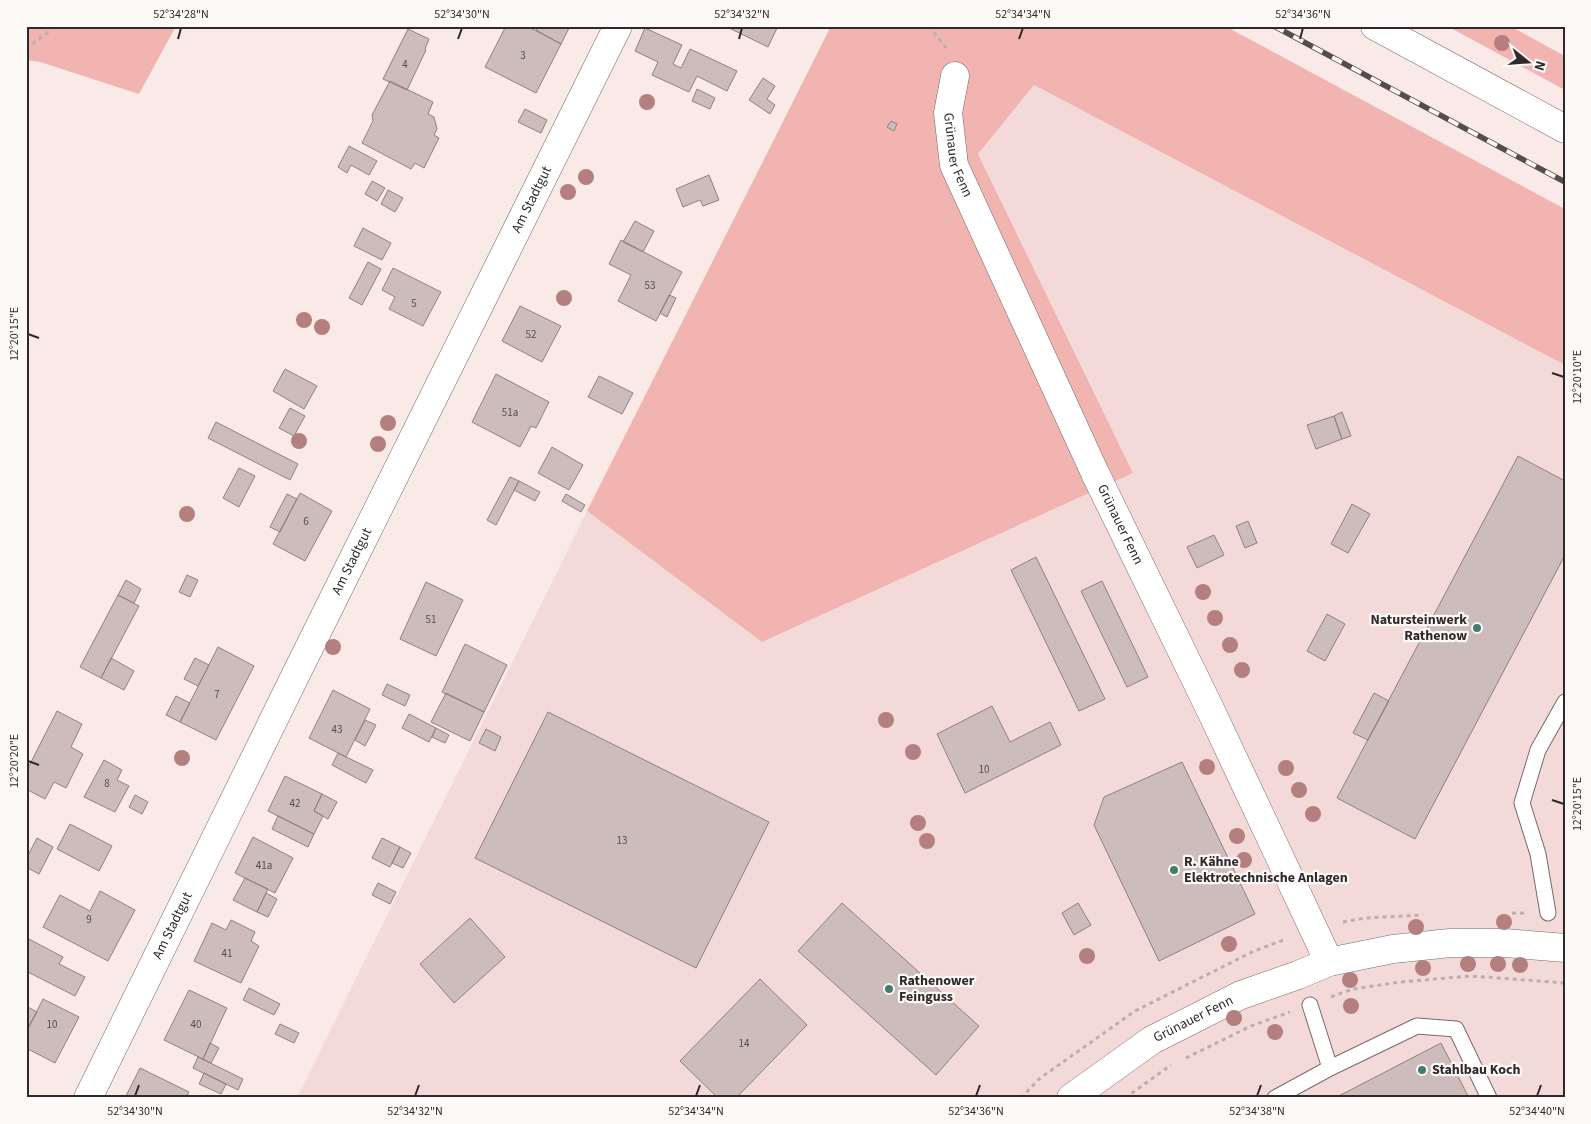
<svg xmlns="http://www.w3.org/2000/svg" width="1591" height="1124" font-family="'Source Sans 3',sans-serif">
<style>
.built{fill:#f3dad8}
.grass{fill:#f1b4b0}
.building{fill:#ccbcbb;stroke:#90807f}
.lines{fill:none;stroke-linecap:round;stroke-linejoin:round}
.service-casing{stroke:#786a69;stroke-width:17}
.minor-casing{stroke:#786a69;stroke-width:29}
.primary-casing{stroke:#786a69;stroke-width:29}
.path{stroke:#bcafae;stroke-width:3;stroke-dasharray:4 4;stroke-linecap:butt}
.service{stroke:#fff;stroke-width:15}
.minor{stroke:#fff;stroke-width:28}
.primary{stroke:#fff;stroke-width:28}
.rail-casing{stroke:#554d4d;stroke-width:5.5}
.rail{stroke:#fdf9f9;stroke-width:4;stroke-dasharray:11;stroke-linecap:butt}
.tree{fill:#b37f7f}
.ticks{fill:none;stroke:#2f2929;stroke-width:2}
.poi-dot{fill:#3f7e6c;stroke:#fdf9f9;stroke-width:2}
.labels{text-anchor:middle;dominant-baseline:central;stroke-width:4.5;stroke-linejoin:round;paint-order:stroke}
.number-label{font-size:11px;fill:#564e4e}
.street-label{font-size:14px;fill:#2f2929;stroke:#fdf9f9}
.poi-label{font-size:14px;font-weight:bold;fill:#2f2929;stroke:#fdf9f9;text-anchor:start}
.neatline{fill:none;stroke:#2f2929;stroke-width:2}
.ticks-label{font-size:12px;text-anchor:middle;fill:#2f2929}
</style>
<rect width="100%" height="100%" fill="#f9e9e7"/>
<path class="built" d="M 1034,85 L 1565,365 L 1565,1098 L 297,1098 L 587,511 L 762,642 L 1133,473 L 978,154 Z"/>
<path class="grass" d="M 26,26 L 176,26 L 139,94 L 40,62 L 26,60 Z
M 831,26 L 1225,26 L 1565,209 L 1565,365 L 1034,85 L 978,154 L 1133,473 L 762,642 L 587,511 Z
M 1447,26 L 1510,26 L 1565,56 L 1565,90 Z"/>
<path class="building" d="M 506,26 L 527,26 L 561,44 L 536,93 L 485,67 Z
M 538,26 L 570,26 L 561,44 L 536,30 Z
M 725,26 L 778,26 L 768,47 Z
M 645,28 L 682,45 L 673,64 L 681,68 L 690,49 L 737,71 L 727,91 L 697,76 L 689,92 L 652,75 L 658,62 L 635,51 Z
M 408,29 L 429,39 L 425,49 L 426,50 L 407,90 L 383,79 Z
M 763,78 L 775,86 L 767,99 L 775,105 L 770,114 L 749,100 Z
M 390,81 L 433,102 L 428,114 L 434,117 L 437,129 L 434,135 L 439,138 L 424,168 L 415,163 L 411,169 L 362,143 L 373,121 L 372,115 Z
M 697,89 L 715,98 L 710,109 L 692,101 Z
M 525,109 L 547,120 L 541,133 L 518,122 Z
M 891,121 L 897,124 L 894,131 L 887,127 Z
M 349,146 L 377,161 L 369,175 L 351,165 L 347,173 L 338,167 Z
M 709,175 L 719,200 L 703,206 L 700,200 L 683,207 L 676,189 Z
M 372,181 L 385,188 L 377,201 L 365,194 Z
M 388,190 L 403,198 L 395,212 L 381,204 Z
M 635,221 L 654,231 L 643,252 L 623,242 Z
M 363,228 L 391,243 L 382,260 L 354,246 Z
M 621,240 L 682,272 L 656,321 L 618,301 L 631,275 L 609,264 Z
M 368,262 L 381,269 L 362,305 L 349,298 Z
M 393,268 L 441,292 L 423,326 L 389,309 L 395,297 L 382,290 Z
M 669,295 L 676,298 L 667,317 L 660,313 Z
M 520,306 L 561,326 L 542,362 L 502,341 Z
M 285,369 L 317,386 L 304,409 L 273,391 Z
M 496,374 L 549,402 L 536,428 L 531,426 L 520,447 L 472,422 Z
M 599,376 L 633,393 L 622,414 L 588,397 Z
M 290,408 L 305,416 L 294,436 L 279,428 Z
M 1342,412 L 1351,436 L 1342,439 L 1334,416 Z
M 1334,416 L 1342,439 L 1316,449 L 1307,425 Z
M 216,422 L 298,464 L 290,480 L 208,438 Z
M 552,447 L 583,465 L 569,490 L 538,473 Z
M 1518,456 L 1565,481 L 1565,555 L 1415,839 L 1337,798 Z
M 239,468 L 255,476 L 239,507 L 223,498 Z
M 510,477 L 519,481 L 496,525 L 487,520 Z
M 519,481 L 540,492 L 535,501 L 514,490 Z
M 300,493 L 332,511 L 305,561 L 273,544 Z
M 287,494 L 297,499 L 280,532 L 270,527 Z
M 566,494 L 585,505 L 581,512 L 562,501 Z
M 1352,504 L 1370,514 L 1348,553 L 1331,544 Z
M 1248,521 L 1257,543 L 1245,548 L 1236,526 Z
M 1214,535 L 1224,555 L 1197,568 L 1187,547 Z
M 1036,557 L 1105,699 L 1079,711 L 1011,570 Z
M 187,575 L 198,580 L 190,597 L 179,592 Z
M 126,580 L 141,589 L 134,603 L 118,595 Z
M 1102,581 L 1148,677 L 1127,687 L 1081,591 Z
M 426,582 L 463,600 L 436,656 L 400,639 Z
M 118,595 L 139,606 L 101,678 L 80,667 Z
M 1327,614 L 1345,624 L 1325,661 L 1307,651 Z
M 465,644 L 507,665 L 484,712 L 442,692 Z
M 218,647 L 254,666 L 216,740 L 180,722 Z
M 111,658 L 134,671 L 124,690 L 101,678 Z
M 195,658 L 209,665 L 198,686 L 184,679 Z
M 387,684 L 410,695 L 405,706 L 382,695 Z
M 333,690 L 370,709 L 346,757 L 309,738 Z
M 446,693 L 484,712 L 470,741 L 431,722 Z
M 1374,693 L 1389,701 L 1368,740 L 1353,733 Z
M 176,696 L 190,703 L 180,722 L 166,715 Z
M 992,706 L 1010,742 L 1050,722 L 1061,745 L 965,793 L 937,734 Z
M 57,711 L 82,724 L 71,747 L 83,754 L 66,788 L 54,782 L 45,799 L 26,789 L 26,772 Z
M 548,712 L 769,822 L 696,968 L 475,858 Z
M 409,714 L 436,728 L 429,742 L 402,728 Z
M 365,720 L 376,725 L 365,746 L 355,740 Z
M 436,728 L 449,735 L 445,743 L 432,737 Z
M 486,729 L 501,737 L 495,751 L 479,743 Z
M 338,753 L 373,770 L 366,783 L 332,765 Z
M 104,760 L 122,770 L 117,780 L 129,786 L 115,812 L 84,797 Z
M 1182,762 L 1255,914 L 1159,961 L 1094,825 L 1104,797 Z
M 285,776 L 322,794 L 314,811 L 323,816 L 314,834 L 268,811 Z
M 322,794 L 337,802 L 328,819 L 314,811 Z
M 135,795 L 148,802 L 142,814 L 129,807 Z
M 278,816 L 314,834 L 308,847 L 272,829 Z
M 70,824 L 112,846 L 99,871 L 57,849 Z
M 253,837 L 293,858 L 275,893 L 235,873 Z
M 37,838 L 53,847 L 39,874 L 26,867 L 26,859 Z
M 382,838 L 400,847 L 390,867 L 372,858 Z
M 400,847 L 411,853 L 403,868 L 392,863 Z
M 245,878 L 268,889 L 257,912 L 233,900 Z
M 378,883 L 396,892 L 390,904 L 372,895 Z
M 100,891 L 135,910 L 108,961 L 43,927 L 60,895 L 90,911 Z
M 266,893 L 277,899 L 268,917 L 257,912 Z
M 842,903 L 979,1026 L 936,1075 L 798,951 Z
M 1078,903 L 1091,925 L 1074,935 L 1062,913 Z
M 470,918 L 505,957 L 454,1003 L 420,964 Z
M 231,920 L 255,932 L 251,941 L 259,946 L 241,983 L 194,961 L 212,923 L 226,930 Z
M 27,938 L 63,957 L 59,964 L 85,977 L 75,996 L 26,971 Z
M 760,979 L 807,1025 L 736,1098 L 718,1098 L 680,1061 Z
M 249,988 L 280,1004 L 274,1015 L 243,1000 Z
M 189,990 L 227,1008 L 203,1059 L 164,1040 Z
M 43,999 L 79,1017 L 55,1063 L 26,1048 L 26,1032 Z
M 26,1006 L 37,1012 L 26,1032 Z
M 280,1024 L 299,1033 L 294,1043 L 275,1034 Z
M 210,1043 L 219,1048 L 211,1063 L 203,1059 Z
M 1441,1043 L 1469,1098 L 1335,1098 Z
M 198,1057 L 243,1079 L 238,1090 L 193,1068 Z
M 140,1068 L 189,1092 L 186,1098 L 125,1098 Z
M 204,1073 L 226,1084 L 221,1094 L 199,1084 Z"/>
<g class="lines">
<defs>
<path id="service" d="M 1548,913 L 1538,854 L 1522,803 L 1538,750 L 1565,702
M 1310,1005 L 1330,1068 L 1417,1026 L 1456,1029 L 1489,1098
M 1275,1098 L 1330,1068"/>
<g id="minor">
<path id="s1" d="M 955,76 L 948,113 L 954,165 L 1095,473 L 1211,711 L 1329,962"/>
<path id="s2" d="M 88,1098 L 300,666 L 618,26"/>
<path id="s3" d="M 1071,1098 L 1152,1040 L 1241,995 L 1298,975 L 1329,962 L 1393,949 L 1450,943 L 1505,943 L 1565,948"/>
</g>
<path id="primary" d="M 1375,26 L 1565,129"/>
</defs>
<use href="#service" class="service-casing"/>
<use href="#minor" class="minor-casing"/>
<use href="#primary" class="primary-casing"/>
<path class="path" d="M 929,26 L 947,49
M 26,49 L 47,33 L 49,26
M 1512,913 L 1526,913
M 1343,922 L 1365,918 L 1423,915
M 1331,997 L 1353,989 L 1400,982 L 1471,976 L 1565,983
M 1186,1058 L 1251,1026 L 1290,1012
M 1021,1098 L 1039,1079 L 1135,1011 L 1254,951 L 1286,939
M 1125,1098 L 1171,1065"/>
<use href="#service" class="service"/>
<use href="#minor" class="minor"/>
<use href="#primary" class="primary"/>
<defs>
<path id="rail" d="M 1274,26 L 1565,182"/>
</defs>
<use href="#rail" class="rail-casing"/>
<use href="#rail" class="rail"/>
</g>
<g class="tree">
<circle cx="1502" cy="43" r="8"/>
<circle cx="647" cy="102" r="8"/>
<circle cx="586" cy="177" r="8"/>
<circle cx="568" cy="192" r="8"/>
<circle cx="564" cy="298" r="8"/>
<circle cx="304" cy="320" r="8"/>
<circle cx="322" cy="327" r="8"/>
<circle cx="388" cy="423" r="8"/>
<circle cx="299" cy="441" r="8"/>
<circle cx="378" cy="444" r="8"/>
<circle cx="187" cy="514" r="8"/>
<circle cx="1203" cy="592" r="8"/>
<circle cx="1215" cy="618" r="8"/>
<circle cx="1230" cy="645" r="8"/>
<circle cx="333" cy="647" r="8"/>
<circle cx="1242" cy="670" r="8"/>
<circle cx="886" cy="720" r="8"/>
<circle cx="913" cy="752" r="8"/>
<circle cx="182" cy="758" r="8"/>
<circle cx="1207" cy="767" r="8"/>
<circle cx="1286" cy="768" r="8"/>
<circle cx="1299" cy="790" r="8"/>
<circle cx="1313" cy="814" r="8"/>
<circle cx="918" cy="823" r="8"/>
<circle cx="1237" cy="836" r="8"/>
<circle cx="927" cy="841" r="8"/>
<circle cx="1244" cy="860" r="8"/>
<circle cx="1504" cy="922" r="8"/>
<circle cx="1416" cy="927" r="8"/>
<circle cx="1229" cy="944" r="8"/>
<circle cx="1087" cy="956" r="8"/>
<circle cx="1468" cy="964" r="8"/>
<circle cx="1498" cy="964" r="8"/>
<circle cx="1520" cy="965" r="8"/>
<circle cx="1423" cy="968" r="8"/>
<circle cx="1350" cy="980" r="8"/>
<circle cx="1351" cy="1006" r="8"/>
<circle cx="1234" cy="1018" r="8"/>
<circle cx="1275" cy="1032" r="8"/>
</g>
<path class="ticks" d="M 178,39 L 181,28M 458,39 L 462,28M 739,39 L 742,28M 1019,39 L 1023,28M 1300,39 L 1303,28M 28,334 L 39,338M 1552,373 L 1564,377M 28,761 L 39,765M 1552,800 L 1564,804M 135,1096 L 139,1085M 415,1096 L 419,1085M 696,1096 L 700,1085M 976,1096 L 980,1085M 1257,1096 L 1261,1085M 1537,1096 L 1541,1085"/>
<g class="poi-dot">
<circle cx="1477" cy="628" r="5"/>
<circle cx="1174" cy="870" r="5"/>
<circle cx="889" cy="989" r="5"/>
<circle cx="1422" cy="1070" r="5"/>
</g>
<g class="labels">
<g class="number-label">
<text x="523" y="55">3</text>
<text x="405" y="64">4</text>
<text x="650" y="285">53</text>
<text x="414" y="303">5</text>
<text x="531" y="334">52</text>
<text x="510" y="412">51a</text>
<text x="306" y="521">6</text>
<text x="431" y="619">51</text>
<text x="217" y="694">7</text>
<text x="337" y="729">43</text>
<text x="984" y="769">10</text>
<text x="107" y="783">8</text>
<text x="295" y="803">42</text>
<text x="622" y="840">13</text>
<text x="264" y="865">41a</text>
<text x="89" y="919">9</text>
<text x="227" y="953">41</text>
<text x="52" y="1024">10</text>
<text x="196" y="1024">40</text>
<text x="744" y="1043">14</text>
</g>
<g class="street-label">
<text stroke="none"><textPath href="#s1" startOffset="81">Grünauer Fenn</textPath></text>
<text stroke="none"><textPath href="#s2" startOffset="1002">Am Stadtgut</textPath></text>
<text stroke="none"><textPath href="#s1" startOffset="486">Grünauer Fenn</textPath></text>
<text stroke="none"><textPath href="#s2" startOffset="598">Am Stadtgut</textPath></text>
<text stroke="none"><textPath href="#s2" startOffset="192">Am Stadtgut</textPath></text>
<text stroke="none"><textPath href="#s3" startOffset="146">Grünauer Fenn</textPath></text>
</g>
<g class="poi-label">
<text x="1467" y="620" text-anchor="end">Natursteinwerk<tspan x="1467" dy="16">Rathenow</tspan></text>
<text x="1184" y="862">R. Kähne<tspan x="1184" dy="16">Elektrotechnische Anlagen</tspan></text>
<text x="899" y="981">Rathenower<tspan x="899" dy="16">Feinguss</tspan></text>
<text x="1432" y="1070">Stahlbau Koch</text>
</g>
</g>
<rect width="1591" height="1124" fill="none" stroke="#fdf9f9" stroke-width="55"/>
<g transform="translate(1528 62) rotate(107)" stroke="#fdf9f9" stroke-width="4" paint-order="stroke">
<path d="M0-4L9 19L0 12L-9 19Z" fill="#2f2929"/>
<text y="-8" font-size="14" font-weight="bold" text-anchor="middle" fill="#2f2929">N</text>
</g>
<rect x="28" y="28" width="1536" height="1068" class="neatline"/>
<g class="ticks-label">
<text x="181" y="18">52°34'28"N</text>
<text x="462" y="18">52°34'30"N</text>
<text x="742" y="18">52°34'32"N</text>
<text x="1023" y="18">52°34'34"N</text>
<text x="1303" y="18">52°34'36"N</text>
<text transform="translate(14 334) rotate(-90)" y="4">12°20'15"E</text>
<text transform="translate(1577 377) rotate(-90)" y="4">12°20'10"E</text>
<text transform="translate(14 761) rotate(-90)" y="4">12°20'20"E</text>
<text transform="translate(1577 804) rotate(-90)" y="4">12°20'15"E</text>
<text x="135" y="1115">52°34'30"N</text>
<text x="415" y="1115">52°34'32"N</text>
<text x="696" y="1115">52°34'34"N</text>
<text x="976" y="1115">52°34'36"N</text>
<text x="1257" y="1115">52°34'38"N</text>
<text x="1537" y="1115">52°34'40"N</text>
</g>
</svg>
